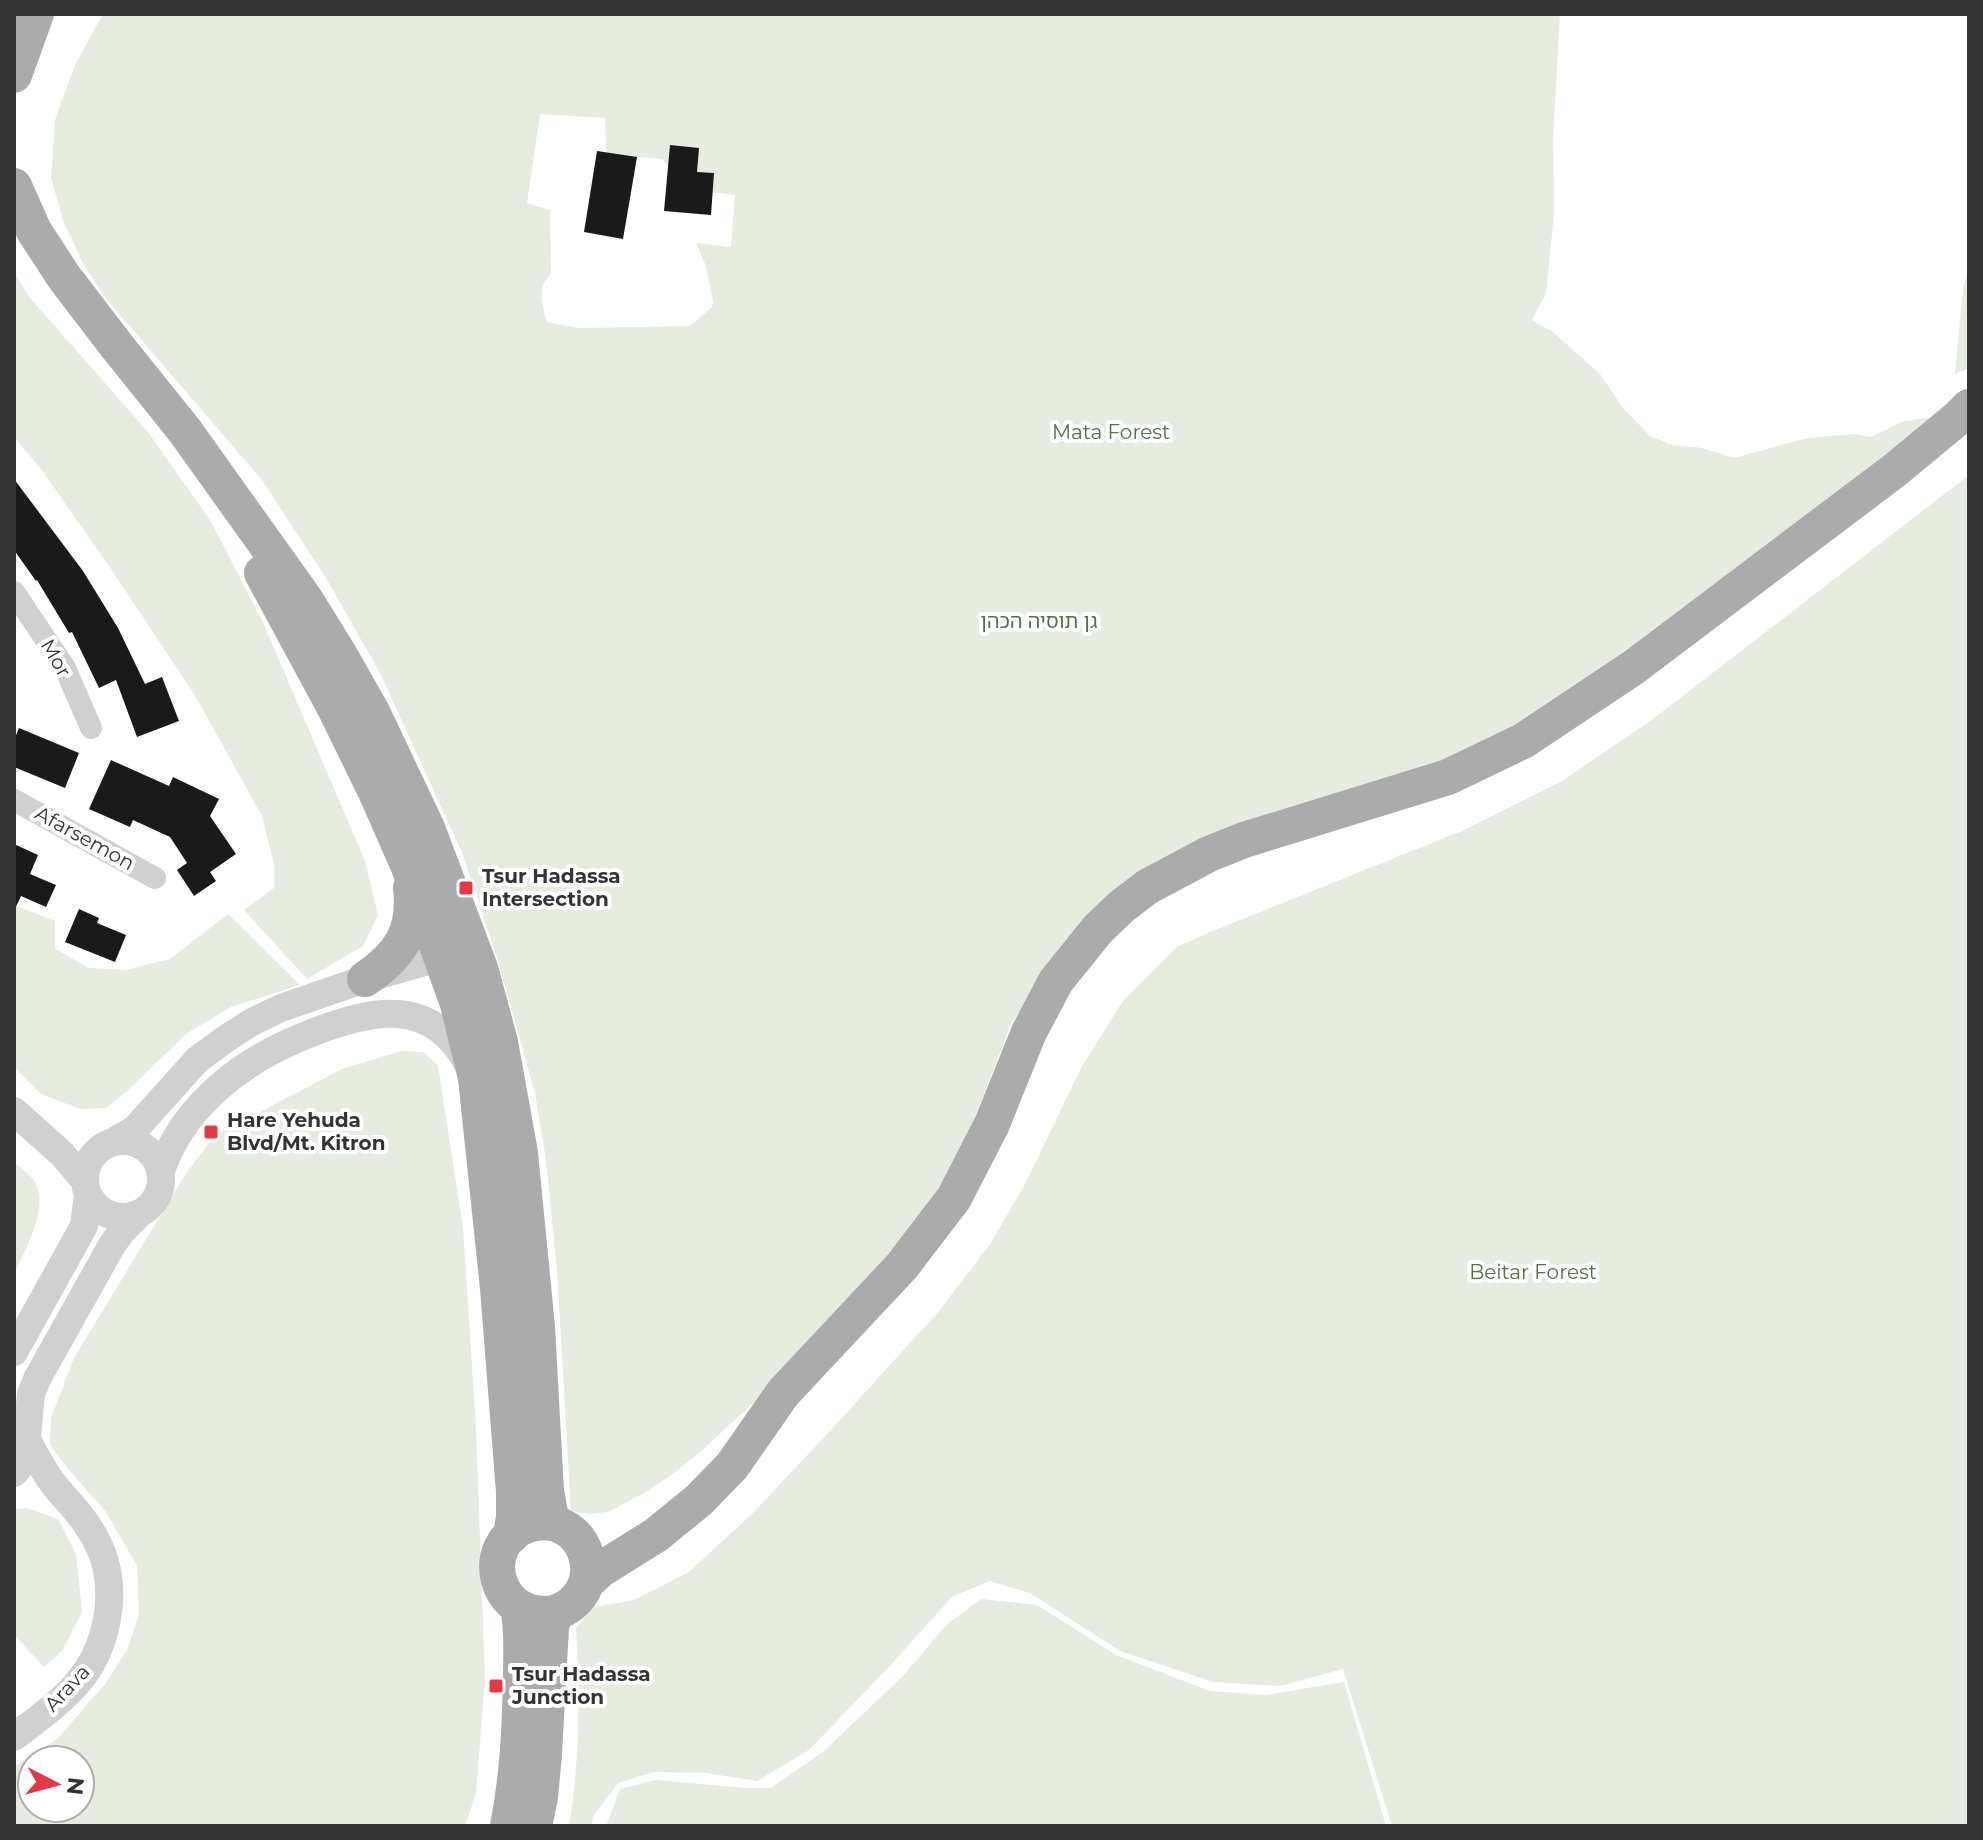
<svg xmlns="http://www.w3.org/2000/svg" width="1983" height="1840" font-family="Montserrat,'Noto Sans Hebrew',sans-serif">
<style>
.green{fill:#e6ecdf;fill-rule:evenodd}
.building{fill:#1a1a1a}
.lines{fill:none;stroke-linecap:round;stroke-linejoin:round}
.minor{stroke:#d0d0d0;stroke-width:22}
.tertiary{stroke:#d0d0d0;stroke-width:28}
.primary{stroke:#ababab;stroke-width:36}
.poi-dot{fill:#e63946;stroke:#fff;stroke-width:3}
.labels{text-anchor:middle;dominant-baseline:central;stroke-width:8;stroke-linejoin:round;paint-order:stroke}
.park-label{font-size:20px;fill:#56703f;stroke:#fff}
.street-label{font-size:20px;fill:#333;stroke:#fff}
.poi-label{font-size:20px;font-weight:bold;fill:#333;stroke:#fff;text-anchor:start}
</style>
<rect width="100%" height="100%" fill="#fff"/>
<path class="green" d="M 103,14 L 1560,14 L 1553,139 L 1554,214 L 1546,293 L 1532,320 L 1553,332 L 1600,374 L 1623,408 L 1650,436 L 1672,445 L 1702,448 L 1734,458 L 1808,438 L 1855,434 L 1871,437 L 1904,421 L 1944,416 L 1769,550 L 1496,745 L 1278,815 L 1056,957 L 1011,1024 L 960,1156 L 929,1205 L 892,1256 L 776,1382 L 701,1451 L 674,1473 L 646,1492 L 608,1512 L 590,1514 L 571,1511 L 557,1270 L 546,1160 L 535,1093 L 496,954 L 463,855 L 381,675 L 326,578 L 262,480 L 107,300 L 84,265 L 64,223 L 51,178 L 55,120 L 75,65 ZM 540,114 L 605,118 L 607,170 L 637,157 L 662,159 L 678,179 L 680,188 L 735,195 L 731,247 L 696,243 L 706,266 L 713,302 L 712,307 L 690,326 L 577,328 L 547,322 C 542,304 536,288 551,274 L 550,210 L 527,203 Z
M 1969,267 L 1969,368 L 1955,374 L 1963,288 Z
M 14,273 L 31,299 L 148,432 L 210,520 L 262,620 L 365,861 L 378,915 L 363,946 L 307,979 L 244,910 L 274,888 L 274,864 L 262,816 L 196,697 L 109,566 L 41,469 L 14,437 Z
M 1969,475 L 1969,1826 L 1392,1826 L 1343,1669 L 1280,1686 L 1213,1682 L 1120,1651 L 1030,1593 L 989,1581 L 952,1597 L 887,1669 L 809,1750 L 757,1781 L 706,1773 L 654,1772 L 618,1783 L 594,1815 L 591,1826 L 569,1826 C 580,1760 580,1695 576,1628 L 594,1607 L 634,1600 L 689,1572 L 752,1514 L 830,1431 L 939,1311 L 991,1243 L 1025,1184 L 1081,1068 L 1123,1001 L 1177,947 L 1215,930 L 1462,831 L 1562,781 L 1653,719 Z
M 14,905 L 55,921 L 55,949 L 89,968 L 125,970 L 170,959 L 228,914 L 300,985 L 231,1007 L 186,1034 L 127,1091 L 106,1108 L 80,1109 L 41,1094 L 14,1067 Z
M 401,1051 L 423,1052 L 438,1066 L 463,1228 L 476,1427 L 485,1679 L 476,1793 L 465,1826 L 14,1826 L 14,1767 L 57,1739 L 106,1683 L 127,1650 L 139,1614 L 137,1566 L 106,1512 L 68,1469 L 50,1445 L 51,1418 L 74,1358 L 185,1175 L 214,1136 L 342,1069 ZM 32,1760 L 80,1760 L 80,1808 L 32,1808 Z
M 14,1162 C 20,1167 28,1173 33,1179 C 52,1204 25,1249 14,1274 Z
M 27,1508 L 58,1519 L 76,1554 L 82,1612 L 63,1650 L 44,1667 L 14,1635 L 14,1509 Z
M 981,1599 L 1037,1605 L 1116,1655 L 1210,1691 L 1266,1695 L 1344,1682 L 1386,1826 L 606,1826 L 620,1789 L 656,1780 L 745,1788 L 771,1788 L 824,1751 L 904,1675 L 946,1625 Z"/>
<path class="building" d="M 670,145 L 699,148 L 697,172 L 714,173 L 711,215 L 664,211 Z
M 597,151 L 637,157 L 623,239 L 584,232 Z
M 14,479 L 83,571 L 118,628 L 145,684 L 162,677 L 179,721 L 137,737 L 116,680 L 99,688 L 72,632 L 69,633 L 37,580 L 36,581 L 14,550 Z
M 19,728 L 79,753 L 65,788 L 14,767 L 14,740 Z
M 111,760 L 169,786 L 173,777 L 219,799 L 210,816 L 236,854 L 210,872 L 216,881 L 194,896 L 177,870 L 187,863 L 170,837 L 133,820 L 130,827 L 89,809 Z
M 14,844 L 38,855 L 30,874 L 56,885 L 46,907 L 21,896 L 14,911 Z
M 79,909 L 99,918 L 97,923 L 126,935 L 115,962 L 65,942 Z"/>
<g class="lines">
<path class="minor" d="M 14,592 L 65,668 L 91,728
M 14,800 L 155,878"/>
<path class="tertiary" d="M 14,1111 L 62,1154 L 85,1181
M85 1179a38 38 0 1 1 76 0a38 38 0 1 1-76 0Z
M 113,1142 L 135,1129 L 197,1060 L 227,1038 L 252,1022 L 281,1008 L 365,979 L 442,957 L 461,958
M 161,1171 C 172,1138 193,1110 219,1087 C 247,1062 280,1045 314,1032 C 374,1009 432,997 468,1064
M 14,1352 L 84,1226 L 88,1194
M 27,1436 L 31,1394 L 37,1379 L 112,1245 L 122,1231 L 138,1215
M 14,1473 C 25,1461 30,1449 25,1432
M 14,1737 C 36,1720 61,1703 79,1681 C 104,1652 114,1607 107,1570 C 104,1555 96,1538 87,1525 C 77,1509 63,1497 52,1482 C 42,1469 35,1454 27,1440"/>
<path class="primary" d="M 14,75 L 36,14
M 14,186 L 34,231 L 64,277 L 116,345 L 185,431 L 305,599 L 339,654 L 372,712 L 427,828 L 480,968 L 500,1042 L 520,1153 L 537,1327 L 546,1491 L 552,1523
M 262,573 L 336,710 L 376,792 L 409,867 L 458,1004 L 476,1078 L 498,1288 L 514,1492 L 514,1517 L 511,1536
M 365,979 C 400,956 416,931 411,888
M 587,1582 L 600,1570 L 656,1535 L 699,1500 L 732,1466 L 783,1393 L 902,1266 L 954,1198 L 992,1124 L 1029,1032 L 1056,981 L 1098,929 L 1121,907 L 1147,887 L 1209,854 L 1244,840 L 1448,777 L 1523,741 L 1634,667 L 1895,470 L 1959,417 L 1969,407
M 508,1826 C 518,1776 520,1727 521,1676 C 521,1653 523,1630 518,1607
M 534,1826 L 540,1797 L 544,1754 L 551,1627 L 555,1613 C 615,1592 586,1506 528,1525 C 476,1542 493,1623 555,1613"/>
</g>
<g class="poi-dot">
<rect x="458" y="880" width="16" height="16" rx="4"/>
<rect x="203" y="1124" width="16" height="16" rx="4"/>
<rect x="488" y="1678" width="16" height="16" rx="4"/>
</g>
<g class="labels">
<g class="park-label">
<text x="1111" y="432">Mata Forest</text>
<text x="1039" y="621">גן תוסיה הכהן</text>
<text x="1533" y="1272">Beitar Forest</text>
</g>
<g class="street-label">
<text transform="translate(56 658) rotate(60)">Mor</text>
<text transform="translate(85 838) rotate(29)">Afarsemon</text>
<text transform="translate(67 1688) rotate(-47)">Arava</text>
</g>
<g class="poi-label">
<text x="482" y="876">Tsur Hadassa<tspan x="482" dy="23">Intersection</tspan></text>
<text x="227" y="1120">Hare Yehuda<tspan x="227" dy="23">Blvd/Mt. Kitron</tspan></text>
<text x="512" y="1674">Tsur Hadassa<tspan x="512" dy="23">Junction</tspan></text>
</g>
</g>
<rect width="1983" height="1840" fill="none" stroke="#333333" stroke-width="32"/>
<g transform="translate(56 1784) rotate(96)"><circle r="38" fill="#ffffff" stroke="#adadad" stroke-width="2"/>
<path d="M0-6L14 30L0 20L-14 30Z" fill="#e63946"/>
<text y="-12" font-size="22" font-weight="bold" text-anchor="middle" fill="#333333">N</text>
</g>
</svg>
